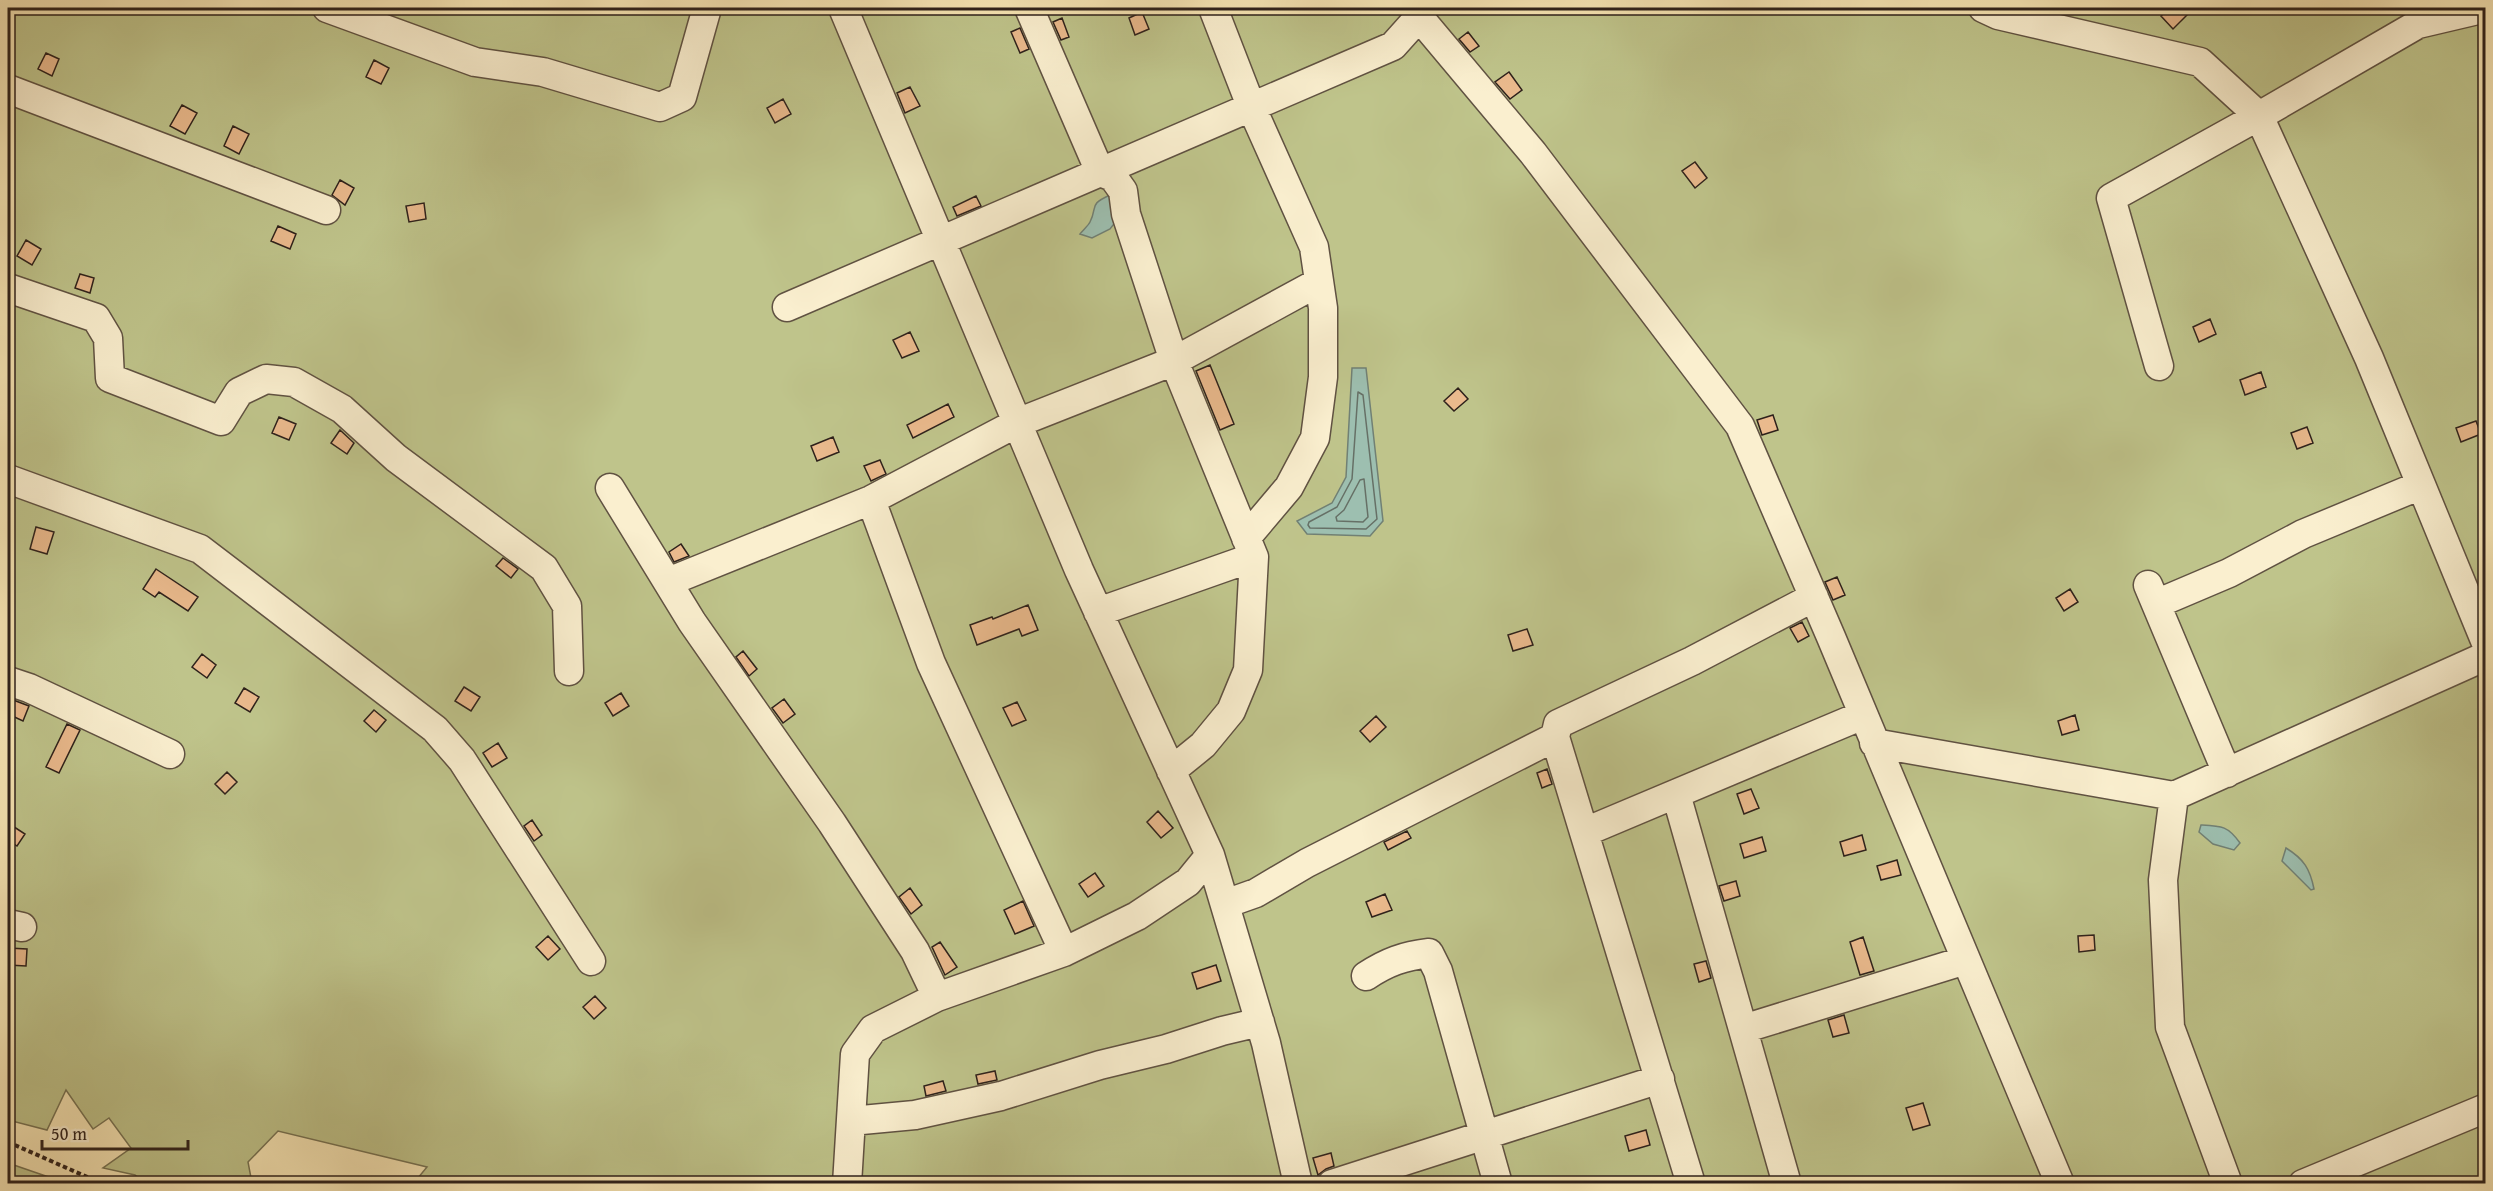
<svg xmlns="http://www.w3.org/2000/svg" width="2493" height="1191" font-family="'Gentium Book Plus',serif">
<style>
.green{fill:#bfc48b;stroke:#767253;stroke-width:1.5}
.water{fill:#9dbfb0;stroke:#718074;stroke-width:1.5}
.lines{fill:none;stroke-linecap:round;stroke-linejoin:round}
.shore{stroke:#667066;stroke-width:1.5}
.building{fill:#eaba8d;stroke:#2e211b;stroke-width:1.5}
.minor-casing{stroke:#605242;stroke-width:31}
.path{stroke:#2e211b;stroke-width:4;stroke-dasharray:4.5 3;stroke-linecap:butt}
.minor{stroke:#faefcf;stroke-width:28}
</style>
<rect width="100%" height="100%" fill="#f7e6b5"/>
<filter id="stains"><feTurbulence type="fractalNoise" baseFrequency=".00333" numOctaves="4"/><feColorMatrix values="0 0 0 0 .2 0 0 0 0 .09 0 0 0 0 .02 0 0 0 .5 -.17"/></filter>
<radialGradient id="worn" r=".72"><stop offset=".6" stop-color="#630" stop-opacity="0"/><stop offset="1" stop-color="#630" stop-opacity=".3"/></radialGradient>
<path class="green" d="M 8,8 L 2485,8 L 2485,1183 L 413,1184 L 427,1167 L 278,1131 L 248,1162 L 252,1183 L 146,1184 L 135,1175 L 103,1168 L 131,1148 L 109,1118 L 93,1129 L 66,1090 L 47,1130 L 8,1120 Z
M 8,1163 L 66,1183 L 8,1183 Z"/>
<path class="water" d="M 1110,195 L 1121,215 L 1110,229 L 1092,238 L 1080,234 C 1083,230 1088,226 1090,222 C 1098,206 1088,205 1110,195 Z
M 1352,368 L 1366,368 L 1383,521 L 1370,536 L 1307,534 L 1297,521 L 1332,503 L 1346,477 Z
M 2201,825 C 2222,826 2228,826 2240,843 L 2234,850 L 2213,844 L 2199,832 Z
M 2286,848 C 2304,859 2310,869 2314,889 L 2311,890 L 2282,861 Z"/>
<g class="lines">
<path class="shore" d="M 1358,392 L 1363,395 L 1377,519 L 1366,529 L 1310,528 L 1308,525 L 1309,522 L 1337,507 L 1352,479 Z
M 1364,479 L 1368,517 L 1363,522 L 1337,521 L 1336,517 L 1344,510 L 1360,480 Z"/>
</g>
<path class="building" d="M 2170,8 L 2194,8 L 2173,29 L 2161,16 Z
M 1142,12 L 1149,29 L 1135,35 L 1129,18 Z
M 1062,18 L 1069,37 L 1061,40 L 1053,22 Z
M 1020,28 L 1029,49 L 1020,53 L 1011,32 Z
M 1468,32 L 1479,46 L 1470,52 L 1459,39 Z
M 46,53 L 59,59 L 52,76 L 38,69 Z
M 374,60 L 389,68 L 381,84 L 366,77 Z
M 1509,72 L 1522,90 L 1510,99 L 1495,82 Z
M 910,87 L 920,106 L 905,113 L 897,93 Z
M 783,99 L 791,114 L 775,123 L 767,108 Z
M 182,105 L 197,113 L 185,134 L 170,126 Z
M 233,126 L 249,134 L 239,154 L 224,146 Z
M 1695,162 L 1707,178 L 1695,188 L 1682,171 Z
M 340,180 L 354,188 L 345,205 L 332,195 Z
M 976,196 L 981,206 L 957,216 L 953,207 Z
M 424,203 L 426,219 L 409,222 L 406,206 Z
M 278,226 L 296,234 L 290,249 L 271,241 Z
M 26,240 L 41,249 L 32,265 L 17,256 Z
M 80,274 L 94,278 L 90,293 L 75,288 Z
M 2210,319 L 2216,334 L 2199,342 L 2193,327 Z
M 910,332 L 919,351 L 902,358 L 893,340 Z
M 1210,365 L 1234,424 L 1220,430 L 1196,371 Z
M 2261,372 L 2266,387 L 2245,395 L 2240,380 Z
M 1458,388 L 1468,399 L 1454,411 L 1444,401 Z
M 948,404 L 954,417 L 913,438 L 907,425 Z
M 1773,415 L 1778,430 L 1762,435 L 1757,420 Z
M 279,417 L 296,424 L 289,440 L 272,433 Z
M 2476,421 L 2481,434 L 2461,442 L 2456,428 Z
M 2307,427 L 2313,443 L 2297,449 L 2291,433 Z
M 340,430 L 354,443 L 347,454 L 331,443 Z
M 833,437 L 839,452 L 817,461 L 811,446 Z
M 880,460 L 886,474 L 871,481 L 864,466 Z
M 36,527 L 54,532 L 47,554 L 30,549 Z
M 681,544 L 689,556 L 674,562 L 669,552 Z
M 503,558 L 518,569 L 511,578 L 496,566 Z
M 156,569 L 198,597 L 188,611 L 159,592 L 155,597 L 143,589 Z
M 1837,577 L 1845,595 L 1833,600 L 1825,582 Z
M 2070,589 L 2078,602 L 2064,611 L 2056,598 Z
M 1028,605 L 1038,630 L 1022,636 L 1019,629 L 977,645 L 970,625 L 992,617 L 993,619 Z
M 1802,622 L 1809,636 L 1798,642 L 1790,628 Z
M 1527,629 L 1533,645 L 1513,651 L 1508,635 Z
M 743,651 L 757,669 L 749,676 L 736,657 Z
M 202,654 L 216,665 L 207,678 L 192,667 Z
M 464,687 L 480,697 L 471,711 L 455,701 Z
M 244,688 L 259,697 L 250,712 L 235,703 Z
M 621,693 L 629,706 L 613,716 L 605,703 Z
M 8,698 L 29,706 L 23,721 L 8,714 Z
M 784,699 L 795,714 L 783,723 L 772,708 Z
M 1017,702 L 1026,720 L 1012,726 L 1003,708 Z
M 374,710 L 386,720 L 376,732 L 364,721 Z
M 2075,715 L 2079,730 L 2062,735 L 2058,721 Z
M 1376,716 L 1386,727 L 1370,742 L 1360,731 Z
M 67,724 L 80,730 L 59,773 L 46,767 Z
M 498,743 L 507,758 L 492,767 L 483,753 Z
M 1547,769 L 1552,784 L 1542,788 L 1537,773 Z
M 227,772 L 237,782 L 225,794 L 215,784 Z
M 1751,789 L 1759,808 L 1744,814 L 1737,794 Z
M 1158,811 L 1173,828 L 1161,838 L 1147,822 Z
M 532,820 L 542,835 L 534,841 L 524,826 Z
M 8,823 L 25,834 L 17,846 L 8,840 Z
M 1407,831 L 1411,838 L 1388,850 L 1384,842 Z
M 1862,835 L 1866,850 L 1844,856 L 1840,842 Z
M 1762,837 L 1766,851 L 1744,858 L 1740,844 Z
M 1897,860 L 1901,875 L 1881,880 L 1877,866 Z
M 1095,873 L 1104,886 L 1088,897 L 1079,884 Z
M 1736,881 L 1740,896 L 1724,901 L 1719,886 Z
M 910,888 L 922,905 L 911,914 L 899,897 Z
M 1385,894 L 1392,910 L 1372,917 L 1366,902 Z
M 1023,901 L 1034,926 L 1015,934 L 1004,910 Z
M 2094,935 L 2095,950 L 2079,952 L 2078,936 Z
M 548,936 L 560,949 L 548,960 L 536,947 Z
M 1863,937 L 1874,971 L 1860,975 L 1850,942 Z
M 940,942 L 957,967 L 945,975 L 932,947 Z
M 8,948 L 27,949 L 26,966 L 8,965 Z
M 1706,961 L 1711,978 L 1699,982 L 1694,964 Z
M 1216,965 L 1221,981 L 1197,989 L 1192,973 Z
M 595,996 L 606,1008 L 594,1019 L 583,1007 Z
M 1844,1015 L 1849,1033 L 1833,1037 L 1828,1020 Z
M 995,1071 L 997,1080 L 978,1084 L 976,1075 Z
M 943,1081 L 946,1091 L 926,1096 L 924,1086 Z
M 1923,1103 L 1930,1125 L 1913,1130 L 1906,1108 Z
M 1646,1130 L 1650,1145 L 1629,1151 L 1625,1136 Z
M 1331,1153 L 1334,1166 L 1326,1169 L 1318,1175 L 1313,1158 Z"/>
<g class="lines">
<defs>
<path id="minor" d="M 327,8 L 475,62 L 543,72 L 660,107 L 682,97 L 707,8
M 843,8 L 1079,570 L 1210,855 L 1266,1043 L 1298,1184
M 1029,8 L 1100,172 L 1113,177 L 1123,191 L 1126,214 L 1174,361 L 1254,557 L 1248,670 L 1231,711 L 1203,745 L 1171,771
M 1213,8 L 1251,106 L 1314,247 L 1323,308 L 1323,377 L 1315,438 L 1289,487 L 1246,538
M 1983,8 L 1998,15 L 2200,62 L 2259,116 L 2369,358 L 2486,643
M 1419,17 L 1533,153 L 1740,426 L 1831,637 L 2060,1184
M 8,89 L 326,210
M 8,288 L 96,318 L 108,338 L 110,378 L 221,421 L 239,392 L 266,379 L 294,382 L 342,409 L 396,458 L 544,568 L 567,606 L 569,671
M 787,307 L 1393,46 L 1419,17 L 1420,8
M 2159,366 L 2111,198 L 2259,116 L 2418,24 L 2486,8
M 8,479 L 200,549 L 435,729 L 462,760 L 591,961
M 610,488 L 692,622 L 832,823 L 915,951 L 937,997
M 871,500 L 931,663 L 1064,952
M 668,582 L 871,500 L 1017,423 L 1174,361 L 1319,282
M 2148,585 L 2227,773
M 2156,604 L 2229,573 L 2303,534 L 2421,485
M 1098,612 L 1254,557
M 8,681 L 29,688 L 170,754
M 1555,737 L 1558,724 L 1692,661 L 1814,597
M 1874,743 L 2174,796 L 2163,880 L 2170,1027 L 2228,1184
M 1676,794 L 1787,1184
M 2174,796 L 2486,656
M 1585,832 L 1863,715
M 1225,904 L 1256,893 L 1307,863 L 1555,737 L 1691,1184
M 8,924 L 22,927
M 1366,976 C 1387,962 1404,956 1429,953 L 1438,971 L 1498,1184
M 1743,1029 L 1966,960
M 851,1121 L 915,1115 L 1001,1096 L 1100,1065 L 1166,1049 L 1222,1031 L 1260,1022
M 847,1184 L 855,1054 L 873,1029 L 937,997 L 1064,952 L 1137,916 L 1188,882 L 1210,855
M 1332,1184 L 1660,1079
M 2303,1184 L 2486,1108"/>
</defs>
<use href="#minor" class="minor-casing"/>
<path class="path" d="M 8,1142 L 103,1184"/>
<use href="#minor" class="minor"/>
</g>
<rect width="2493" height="1191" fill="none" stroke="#f7e6b5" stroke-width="30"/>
<rect x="9" y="9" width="2475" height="1173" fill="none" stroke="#2e211b" stroke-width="3"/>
<rect x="15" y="15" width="2463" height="1161" fill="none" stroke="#2e211b" stroke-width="1.5"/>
<path d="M42 1140v9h146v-9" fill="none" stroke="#2e211b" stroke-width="3"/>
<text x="51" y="1140" font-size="18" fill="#2e211b" stroke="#faefcf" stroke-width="4.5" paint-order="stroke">50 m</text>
<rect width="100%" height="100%" filter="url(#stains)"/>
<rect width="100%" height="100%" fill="url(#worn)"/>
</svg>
